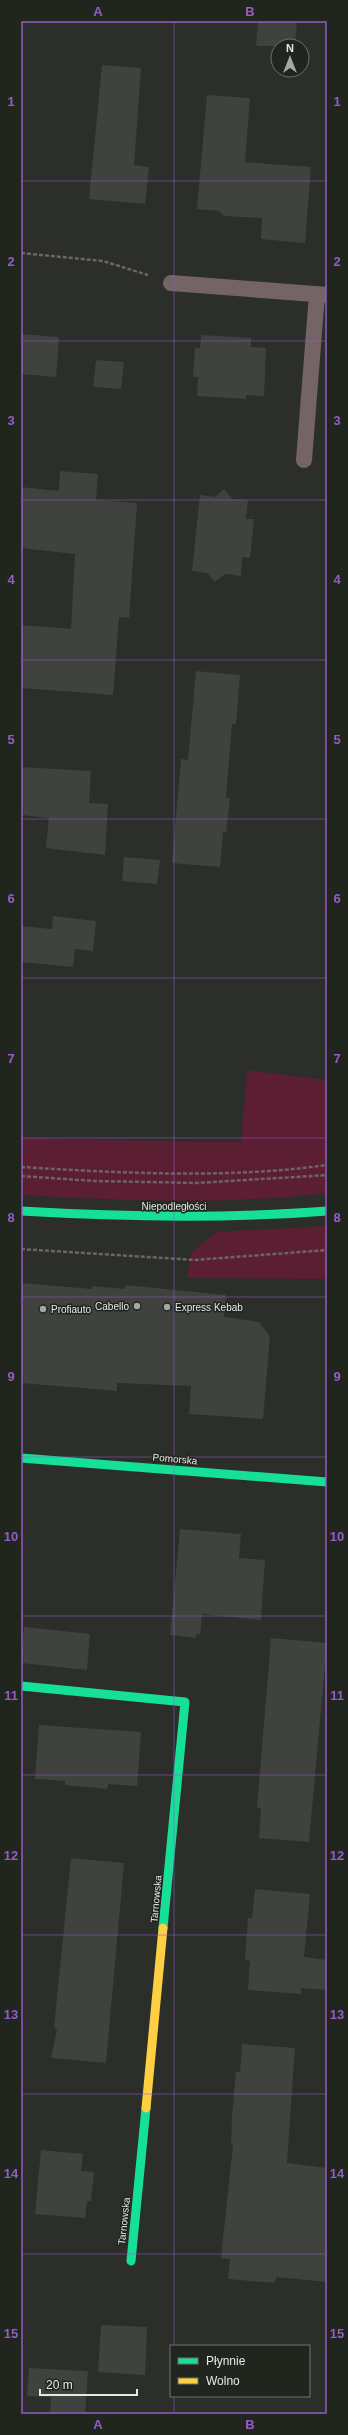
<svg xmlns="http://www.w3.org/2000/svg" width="348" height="2435" font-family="Arial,sans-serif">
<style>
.green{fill:#5c1e33}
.building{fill:#3f423e}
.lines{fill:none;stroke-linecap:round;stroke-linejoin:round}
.path{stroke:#6d6465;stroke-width:2.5;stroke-dasharray:4 2;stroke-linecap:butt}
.lane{stroke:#756467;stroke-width:16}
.fast{stroke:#16e098;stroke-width:9}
.slow{stroke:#ffcf43;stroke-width:9}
.grid{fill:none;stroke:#965bc8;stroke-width:1;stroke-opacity:0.55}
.poi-dot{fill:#a4a8a3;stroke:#20261e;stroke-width:1.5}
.labels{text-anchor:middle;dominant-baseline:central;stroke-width:3;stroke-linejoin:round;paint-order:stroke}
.street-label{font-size:10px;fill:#e5e9e4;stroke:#20261e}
.poi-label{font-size:10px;fill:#e5e9e4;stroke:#20261e;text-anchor:start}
.neatline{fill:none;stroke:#965bc8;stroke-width:1.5}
.grid-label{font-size:13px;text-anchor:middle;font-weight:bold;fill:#965bc8}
</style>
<rect width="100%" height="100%" fill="#2b2e29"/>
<path class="green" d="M 247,1070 L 327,1080 L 327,1193 C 226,1205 123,1201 21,1195 L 21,1137 L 79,1140 L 241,1142 Z
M 327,1226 L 327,1279 L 187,1278 L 191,1252 L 217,1232 Z"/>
<path class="building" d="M 258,21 L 297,21 L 295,46 L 256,46 Z
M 102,65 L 141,68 L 134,165 L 149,167 L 145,204 L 89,199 Z
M 207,95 L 250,98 L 245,162 L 311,167 L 305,243 L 261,239 L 262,218 L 224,216 L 219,211 L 197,209 Z
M 21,334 L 59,337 L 56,377 L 21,374 Z
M 201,335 L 251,338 L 251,347 L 266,348 L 264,396 L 246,395 L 246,399 L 197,396 L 198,377 L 193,377 L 195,348 L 200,348 Z
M 96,360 L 124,362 L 121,389 L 93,387 Z
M 60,471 L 98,474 L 96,500 L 137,503 L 129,618 L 119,617 L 113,695 L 21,688 L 21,625 L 71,629 L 75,554 L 21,548 L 21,487 L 59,491 Z
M 224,489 L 232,499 L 248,500 L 246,519 L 254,519 L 250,558 L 242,557 L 241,576 L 225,574 L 215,582 L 207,573 L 192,571 L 200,495 L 215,497 Z
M 196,671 L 240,675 L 236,724 L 232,724 L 226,798 L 230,798 L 226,833 L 223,832 L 220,867 L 172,863 L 181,759 L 188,760 Z
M 21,767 L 91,771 L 89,803 L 108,804 L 105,855 L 46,848 L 49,818 L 21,815 Z
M 124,857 L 160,860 L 157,884 L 122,881 Z
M 53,916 L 96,921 L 93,951 L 75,949 L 73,967 L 21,962 L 21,926 L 52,929 Z
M 21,1283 L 92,1289 L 92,1286 L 125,1289 L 125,1285 L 226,1295 L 224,1317 L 259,1322 L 270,1336 L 263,1419 L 189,1414 L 191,1386 L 117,1383 L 117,1391 L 21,1383 Z
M 180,1529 L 241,1534 L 239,1558 L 265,1560 L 261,1620 L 202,1614 L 200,1635 L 197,1634 L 196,1638 L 170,1635 Z
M 24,1627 L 90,1634 L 87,1670 L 21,1663 Z
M 271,1638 L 327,1643 L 309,1842 L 259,1838 L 261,1809 L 257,1808 Z
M 39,1725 L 141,1732 L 137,1786 L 108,1784 L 107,1789 L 65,1785 L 65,1781 L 35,1779 Z
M 71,1858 L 124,1863 L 106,2063 L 51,2058 L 57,2029 L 54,2028 Z
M 255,1889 L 310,1894 L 304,1957 L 327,1960 L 327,1990 L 301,1988 L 301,1994 L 248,1990 L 250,1961 L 245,1960 L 248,1918 L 252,1918 Z
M 242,2044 L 295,2048 L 287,2163 L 327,2168 L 327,2282 L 276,2277 L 275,2283 L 228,2279 L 230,2259 L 221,2258 L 233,2145 L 231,2145 L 232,2115 L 236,2072 L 240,2072 Z
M 41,2150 L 83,2154 L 81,2171 L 94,2172 L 91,2201 L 87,2201 L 85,2218 L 35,2214 Z
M 101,2325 L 147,2327 L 145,2375 L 98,2372 Z
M 29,2368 L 88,2371 L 85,2414 L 50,2414 L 51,2397 L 27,2396 Z"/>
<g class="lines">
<path class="path" d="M 21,253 L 103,261 L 148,275
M 21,1167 C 121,1173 227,1179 327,1165
M 21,1176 L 95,1181 L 198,1183 L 327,1175
M 21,1249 L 195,1260 L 327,1250"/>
<path class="lane" d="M 171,283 L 327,295
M 304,460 L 317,294"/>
<path class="fast" d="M 21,1211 C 123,1217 225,1219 327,1211
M 21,1458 L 327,1482
M 21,1686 L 185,1702 L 163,1928
M 131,2261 L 146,2108"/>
<path class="slow" d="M 146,2108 L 163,1928"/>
</g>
<path class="grid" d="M 174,21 L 174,2346M 21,181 L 327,181M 21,341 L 327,341M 21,500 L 327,500M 21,660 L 327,660M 21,819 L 327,819M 21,978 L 327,978M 21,1138 L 327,1138M 21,1297 L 327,1297M 21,1457 L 327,1457M 21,1616 L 327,1616M 21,1775 L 327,1775M 21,1935 L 327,1935M 21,2094 L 327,2094M 21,2254 L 327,2254M 174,2396 L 174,2414"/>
<g class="poi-dot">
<circle cx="137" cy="1306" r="4"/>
<circle cx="167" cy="1307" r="4"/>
<circle cx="43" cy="1309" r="4"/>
</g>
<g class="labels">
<g class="street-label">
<text x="174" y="1206">Niepodległości</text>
<text transform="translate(175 1459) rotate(5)">Pomorska</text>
<text transform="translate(156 1899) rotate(-85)">Tarnowska</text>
<text transform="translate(124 2221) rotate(-84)">Tarnowska</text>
</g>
<g class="poi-label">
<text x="129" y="1306" text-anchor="end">Cabello</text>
<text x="175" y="1307">Express Kebab</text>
<text x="51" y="1309">Profiauto</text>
</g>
</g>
<rect width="348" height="2435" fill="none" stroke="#20261e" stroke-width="44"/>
<rect x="170" y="2345" width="140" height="52" fill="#20261e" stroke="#6f746d"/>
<rect x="178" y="2358" width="20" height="6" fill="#16e098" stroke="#6f746d"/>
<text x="206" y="2365" font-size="12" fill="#e5e9e4">Płynnie</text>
<rect x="178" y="2378" width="20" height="6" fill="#ffcf43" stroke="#6f746d"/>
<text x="206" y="2385" font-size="12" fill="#e5e9e4">Wolno</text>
<g transform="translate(290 58)"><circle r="19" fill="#20261e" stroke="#6f746d"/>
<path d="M0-3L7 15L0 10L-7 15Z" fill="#a4a8a3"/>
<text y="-6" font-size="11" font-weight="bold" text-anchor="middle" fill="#e5e9e4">N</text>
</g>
<path d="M40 2389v6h97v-6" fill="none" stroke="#e5e9e4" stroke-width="2"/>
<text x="46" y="2389" font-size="12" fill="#e5e9e4" stroke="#20261e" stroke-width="3" paint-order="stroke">20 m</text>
<rect x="22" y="22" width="304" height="2391" class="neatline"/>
<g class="grid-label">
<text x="98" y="16">A</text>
<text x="250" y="16">B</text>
<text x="11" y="106">1</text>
<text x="337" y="106">1</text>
<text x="11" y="266">2</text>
<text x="337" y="266">2</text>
<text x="11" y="425">3</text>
<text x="337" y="425">3</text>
<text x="11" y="584">4</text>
<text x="337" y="584">4</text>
<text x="11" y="744">5</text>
<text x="337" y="744">5</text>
<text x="11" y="903">6</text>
<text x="337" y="903">6</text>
<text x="11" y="1063">7</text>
<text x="337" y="1063">7</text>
<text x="11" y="1222">8</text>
<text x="337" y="1222">8</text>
<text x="11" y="1381">9</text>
<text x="337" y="1381">9</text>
<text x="11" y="1541">10</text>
<text x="337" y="1541">10</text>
<text x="11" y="1700">11</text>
<text x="337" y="1700">11</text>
<text x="11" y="1860">12</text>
<text x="337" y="1860">12</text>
<text x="11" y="2019">13</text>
<text x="337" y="2019">13</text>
<text x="11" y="2178">14</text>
<text x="337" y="2178">14</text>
<text x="11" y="2338">15</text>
<text x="337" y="2338">15</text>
<text x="98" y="2429">A</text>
<text x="250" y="2429">B</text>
</g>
</svg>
